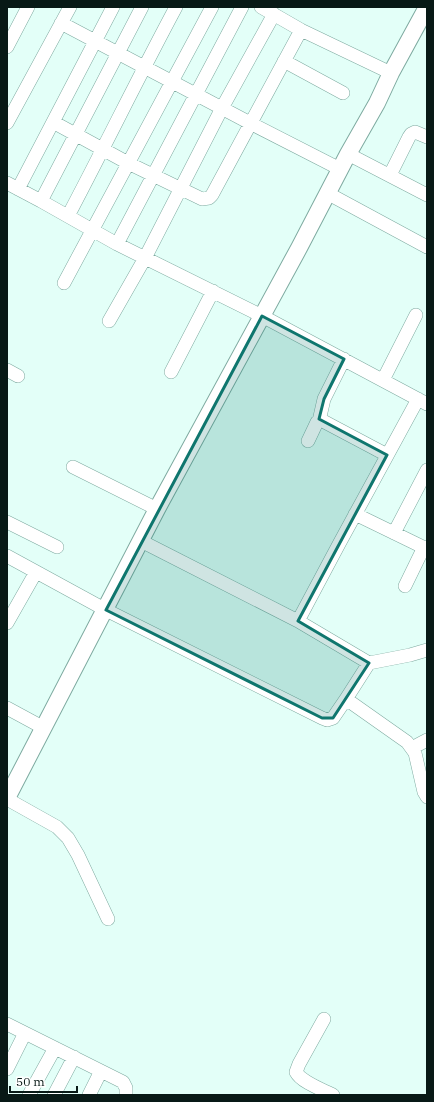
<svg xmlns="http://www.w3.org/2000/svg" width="434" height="1102" font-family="'IBM Plex Serif',serif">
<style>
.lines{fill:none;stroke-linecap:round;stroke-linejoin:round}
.minor-casing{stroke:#7eaaa0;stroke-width:14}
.major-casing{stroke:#7eaaa0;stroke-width:18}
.minor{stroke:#fff;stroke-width:13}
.major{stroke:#fff;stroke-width:16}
.marked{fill:#0f766e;fill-opacity:0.2;stroke:#0f766e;stroke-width:3;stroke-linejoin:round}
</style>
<rect width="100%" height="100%" fill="#e3fff8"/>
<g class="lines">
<defs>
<path id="minor" d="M 261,7 L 301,30 L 391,73
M 61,23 L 250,123 L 340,169
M 7,47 L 28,7
M 284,61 L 343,93
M 53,122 L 128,163 L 202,199 L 209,198 L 212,195 L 301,30
M 7,123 L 70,7
M 348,154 L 427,195
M 390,175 L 409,137 L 411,134 L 415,132 L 427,137
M 7,183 L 41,201 L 117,244 L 262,316 L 427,404
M 18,189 L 113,7
M 327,193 L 427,247
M 41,201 L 142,7
M 68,216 C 105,146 139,76 176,7
M 117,244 L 242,7
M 64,283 L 212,7
M 109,321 L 145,258 L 222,108 L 274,14
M 7,370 L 18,376
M 171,372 L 213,291
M 383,380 L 416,315
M 418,399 L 339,544 L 298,621 L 369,663 L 346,699 L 407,742 L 415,753 L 424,792 L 427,797
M 319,421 L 324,399 L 344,359
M 308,441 L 317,422 L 321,420 L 387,455
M 73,467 L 157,509
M 355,514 L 427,549
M 7,522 L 57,547
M 394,533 L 427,470
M 141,541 L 298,621
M 7,556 L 106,610 L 322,718 L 327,720 L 333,718 L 346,699
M 405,586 L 424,547
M 7,623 L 36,572
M 369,663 L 410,655 L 427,650
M 7,708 L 44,728
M 412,748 L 427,740
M 7,799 L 57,827 L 68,838 L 78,855 L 108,919
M 324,1019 L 299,1064 L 296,1072 C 301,1082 323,1090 333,1095
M 7,1024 L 123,1082 L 126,1088 L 126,1095
M 7,1069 L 25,1033
M 29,1095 L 55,1048
M 54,1095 L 74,1057
M 89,1095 L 101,1071"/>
<path id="major" d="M 7,798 L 157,509 L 299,248 L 348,154 L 377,103 L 391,73 L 427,7"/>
</defs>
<use href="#minor" class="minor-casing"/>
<use href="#major" class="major-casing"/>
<use href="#minor" class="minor"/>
<use href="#major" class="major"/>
</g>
<path class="marked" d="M 262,316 L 344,359 L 324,399 L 319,419 L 387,455 L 298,621 L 369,663 L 333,718 L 322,718 L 106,610 Z"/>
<rect width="434" height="1102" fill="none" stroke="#081916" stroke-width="16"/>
<path d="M10 1086v6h67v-6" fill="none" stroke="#081916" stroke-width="2"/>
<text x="16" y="1086" font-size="12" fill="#081916" stroke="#ffffff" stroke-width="3" paint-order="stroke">50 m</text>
</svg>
